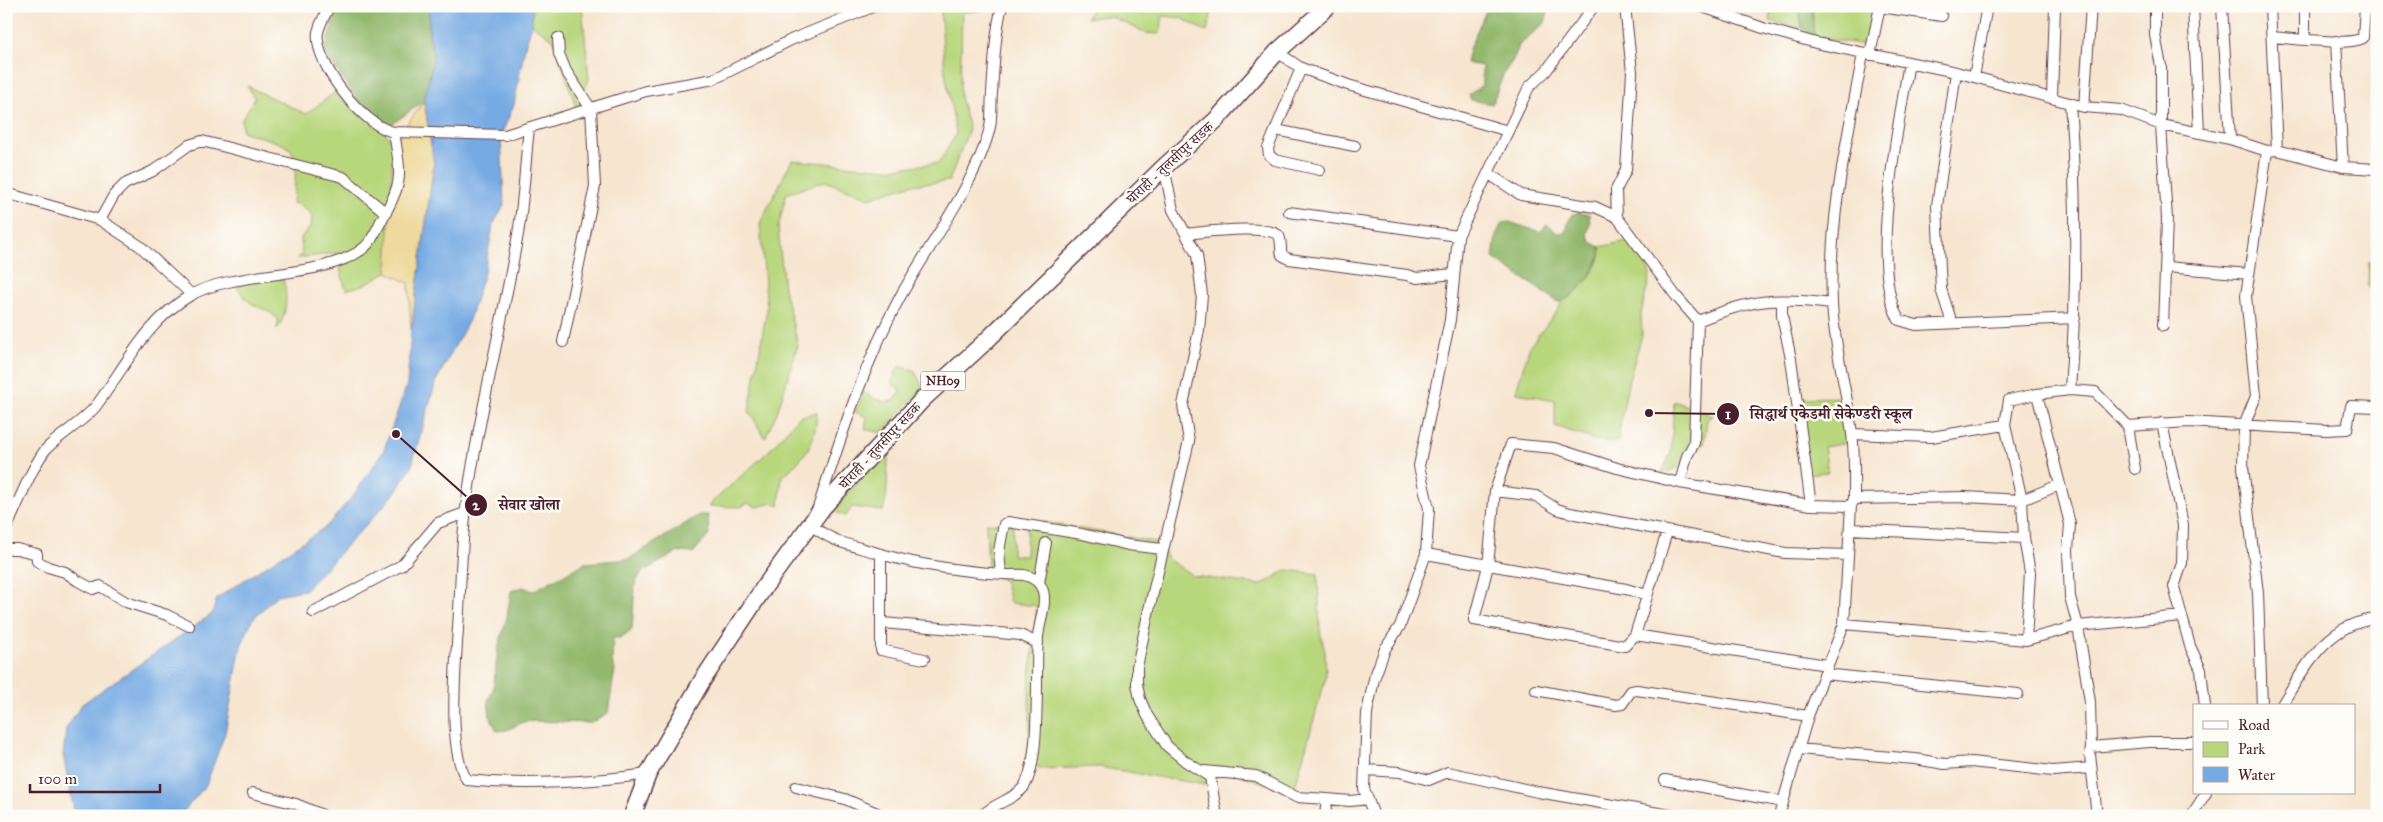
<svg xmlns="http://www.w3.org/2000/svg" width="2383" height="822" font-family="'IM FELL Great Primer','Noto Serif Devanagari',serif">
<style>
.green{fill:#b8d77d;stroke:#817b54}
.forest{fill:#92b86c;stroke:#6e6c4c}
.sand{fill:#eeda9e;stroke:#9c7c64}
.water{fill:#76aae3;stroke:#606487}
.lines{fill:none;stroke-linecap:round;stroke-linejoin:round}
.minor-casing{stroke:#643d44;stroke-width:12}
.primary-casing{stroke:#643d44;stroke-width:19}
.minor{stroke:#fff;stroke-width:10}
.primary{stroke:#fff;stroke-width:16}
.labels{text-anchor:middle;dominant-baseline:central;stroke-width:5;stroke-linejoin:round;paint-order:stroke}
.shield{fill:#fdfcf7;stroke:#806168;stroke-width:1}
.shield-label{font-size:12px;font-weight:bold;fill:#4a1f2b}
.street-label{font-size:14px;fill:#4a1f2b;stroke:#fdfcf7}
.leader{fill:none;stroke:#4a1f2b;stroke-width:2}
.callout-dot{fill:#4a1f2b;stroke:#fdfcf7;stroke-width:2}
.mark-label{font-size:15px;text-anchor:middle;font-weight:bold;fill:#fff}
.callout-label{font-size:15px;text-anchor:middle;font-weight:bold;fill:#4a1f2b;stroke:#fdfcf7;stroke-width:5;stroke-linejoin:round;paint-order:stroke}
</style>
<rect width="100%" height="100%" fill="#fdfcf7"/>
<filter id="ink" filterUnits="userSpaceOnUse"><feTurbulence type="fractalNoise" baseFrequency=".02" numOctaves="2"/><feDisplacementMap in="SourceGraphic" scale="10" xChannelSelector="R" yChannelSelector="G"/><feConvolveMatrix kernelMatrix="1 2 1 2 8 2 1 2 1" color-interpolation-filters="sRGB"/></filter>
<filter id="wash" filterUnits="userSpaceOnUse"><feTurbulence type="fractalNoise" baseFrequency=".0096" numOctaves="4" result="noise"/><feDisplacementMap in="SourceGraphic" scale="20" xChannelSelector="R" yChannelSelector="G"/><feGaussianBlur stdDeviation="1.12" result="paint"/><feColorMatrix in="noise" values="0 0 0 0 0 0 0 0 0 0 0 0 0 0 0 0 0 1.4 0 .05"/><feComposite in="paint" operator="in"/></filter>
<g filter="url(#wash)">
<rect width="100%" height="100%" fill="#f6e5cf"/>
<path class="green" d="M 532,6 L 582,6 L 589,79 L 578,112 L 553,39 L 532,25 Z
M 940,6 L 987,6 L 983,10 L 962,13 L 960,97 L 969,129 L 949,181 L 910,185 L 869,198 L 825,181 L 786,194 L 778,228 L 784,289 L 798,345 L 777,413 L 765,438 L 749,411 L 767,309 L 760,223 L 792,160 L 887,169 L 939,163 L 956,134 L 945,72 Z
M 1092,6 L 1213,6 L 1207,32 L 1181,18 L 1163,16 L 1160,34 L 1146,33 L 1110,16 L 1087,18 Z
M 1770,6 L 1799,6 L 1802,29 L 1770,21 Z
M 1812,6 L 1876,6 L 1866,45 L 1814,37 Z
M 247,86 L 306,114 L 334,93 L 386,134 L 393,144 L 387,272 L 363,285 L 346,290 L 336,253 L 298,258 L 302,254 L 301,237 C 309,230 312,226 312,215 L 300,205 L 293,203 C 294,191 299,159 290,149 C 282,141 254,136 242,131 L 242,119 L 255,98 Z
M 1627,241 L 1644,256 L 1650,275 L 1641,314 L 1642,335 L 1628,383 L 1617,442 L 1595,440 L 1555,426 L 1555,400 L 1517,393 L 1517,387 L 1530,346 L 1560,307 L 1561,302 C 1575,294 1606,266 1600,247 Z
M 2369,261 L 2377,262 L 2377,288 L 2368,287 Z
M 273,278 L 283,279 C 288,294 287,317 277,329 L 278,320 C 271,309 257,309 247,300 C 243,297 242,291 237,288 L 251,280 Z
M 899,366 L 914,370 L 923,388 L 881,433 L 865,429 L 867,417 L 855,412 L 864,392 C 874,398 882,404 894,401 L 901,391 L 891,382 Z
M 1840,397 L 1847,443 L 1824,447 L 1828,472 L 1807,474 L 1798,398 Z
M 1674,401 L 1713,416 L 1707,419 L 1704,444 L 1680,466 L 1661,475 L 1671,453 Z
M 817,412 C 816,444 805,457 782,477 L 779,506 L 772,503 L 757,507 L 747,503 L 741,507 L 708,506 L 767,453 L 799,417 Z
M 890,447 C 885,469 890,490 883,511 L 852,507 L 846,516 L 832,511 Z
M 1027,519 L 1160,543 L 1168,559 L 1193,576 L 1262,585 L 1286,570 L 1318,574 L 1320,631 L 1325,652 L 1326,677 L 1293,793 L 1218,767 L 1205,785 L 1099,767 L 1042,769 L 1026,761 L 1030,737 L 1029,690 L 1037,606 L 1010,603 L 1005,582 L 988,570 L 986,523 L 1013,525 L 1012,555 L 1026,556 Z"/>
<path class="forest" d="M 338,6 L 429,6 L 429,35 L 434,56 L 424,101 L 388,127 L 359,102 L 324,52 Z
M 1488,6 L 1549,6 L 1545,23 L 1519,45 L 1515,57 L 1504,73 L 1492,104 L 1471,100 L 1469,95 L 1482,85 L 1482,66 L 1466,63 L 1469,49 Z
M 1799,6 L 1812,6 L 1814,37 L 1802,29 Z
M 1578,213 L 1589,214 L 1590,224 L 1587,234 L 1591,242 L 1600,247 C 1605,262 1573,302 1558,302 L 1493,258 L 1496,235 L 1502,223 L 1509,222 L 1540,232 L 1547,225 L 1558,233 L 1565,233 L 1571,215 Z
M 699,515 L 708,515 L 709,535 L 693,553 L 678,552 L 642,572 L 635,584 L 632,630 L 620,638 L 613,638 L 612,662 L 615,669 L 608,713 L 591,723 L 535,721 L 523,722 L 507,730 L 497,731 L 490,716 L 488,700 L 493,690 L 498,649 L 507,617 L 511,591 L 523,587 L 533,591 L 585,563 L 629,559 Z"/>
<path class="sand" d="M 424,101 L 434,163 L 411,332 L 409,283 L 387,272 L 393,144 Z"/>
<path class="water" d="M 429,6 L 532,6 L 532,25 L 525,46 L 514,105 L 501,135 L 504,205 L 493,225 L 485,269 L 469,320 L 436,381 L 411,468 L 392,497 L 305,590 L 277,595 L 252,620 L 241,646 L 225,733 L 206,785 L 184,811 L 183,816 L 75,816 L 63,755 L 66,729 L 82,704 L 212,614 L 217,598 L 327,526 L 353,496 L 383,452 L 407,385 L 411,332 L 434,163 L 424,101 L 434,56 L 429,35 Z"/>
</g>
<g filter="url(#ink)">
<g class="lines">
<defs>
<path id="minor" d="M 329,6 C 326,14 320,23 318,32 C 313,63 364,127 394,132
M 1700,6 L 1763,28 L 1816,43 L 1956,72 L 2084,107 L 2121,110 L 2161,125 L 2230,139 L 2267,151 L 2277,150 L 2343,167 L 2377,169
M 2155,6 L 2155,35 L 2161,66 L 2161,125 L 2167,219 L 2163,326
M 2193,6 L 2199,133
M 2222,6 L 2230,139
M 2270,6 L 2277,150
M 2305,6 L 2305,40 C 2322,40 2348,45 2363,38 L 2365,6
M 1880,7 L 1942,16
M 2272,37 L 2305,40
M 558,38 L 559,54 L 566,71 L 591,109 L 595,186 L 563,342
M 2336,41 L 2343,167
M 1277,52 L 1301,68 L 1348,85 L 1508,131
M 1870,55 L 1880,6
M 1909,62 C 1899,126 1868,264 1899,320 L 1916,325 L 2075,318
M 1301,68 L 1268,148 L 1269,155 L 1275,160 L 1320,170
M 1974,77 L 1987,6
M 2052,97 L 2055,6
M 2070,103 C 2077,199 2077,295 2070,390 L 2037,394 L 2070,524 L 2068,550 L 2070,597 L 2078,626 L 2090,702 L 2091,747 L 2149,742 L 2194,742
M 2084,107 L 2091,6
M 529,128 C 525,163 524,199 518,234 C 503,320 481,406 468,493 C 461,538 461,583 458,628 C 456,664 447,751 467,780 C 524,786 592,782 648,774
M 1276,130 L 1355,146
M 1164,167 L 1173,210 L 1197,255 L 1202,295 L 1199,330 L 1183,405 L 1189,441 L 1148,614 L 1137,667 L 1137,684 L 1140,699 L 1147,715 L 1167,746 L 1185,761 L 1210,777 L 1217,816
M 1489,174 L 1521,195 L 1595,207 L 1617,217 L 1676,296 L 1698,321 C 1751,299 1775,297 1832,304
M 6,193 L 100,220 L 140,246 L 192,295
M 1289,212 L 1458,236
M 1617,217 L 1616,190 L 1626,170 L 1632,72 L 1625,6
M 100,220 L 114,195 L 125,184 L 153,171 L 189,145 L 202,141 L 343,177 L 386,213
M 1186,234 C 1200,232 1271,224 1279,236 C 1282,241 1280,250 1282,255 L 1289,259 L 1407,275 L 1417,278 L 1453,274
M 2166,267 L 2249,274
M 1782,301 L 1782,316 L 1791,359 L 1811,505
M 1952,323 L 1941,289 L 1937,206 L 1956,72
M 2070,390 L 2095,392 L 2128,426 L 2188,422 L 2326,430 L 2347,429 L 2351,406 L 2377,407
M 2162,423 L 2183,525 L 2182,563 L 2174,587 L 2190,646 L 2201,670 L 2205,706
M 2005,425 L 2022,500 L 2024,538 L 2030,573 L 2026,640
M 2128,426 L 2135,469
M 1852,434 L 1931,437 L 2005,425 L 2009,400 L 2037,394
M 1680,483 L 1687,456 L 1694,443 L 1698,321
M 1495,491 L 1536,496 L 1557,509 L 1570,513 L 1785,553 L 1848,555
M 1854,499 L 1965,497 L 2022,500 L 2059,485
M 818,508 C 841,436 864,364 900,297 C 927,248 978,180 990,127 C 992,116 991,103 992,93 C 994,64 995,34 1002,6
M 811,525 C 835,544 852,545 881,554 C 928,568 974,573 1024,575 C 1033,577 1040,581 1043,591 C 1047,604 1039,623 1038,637 C 1035,670 1042,763 1023,788 C 1012,801 993,803 982,816
M 6,529 C 17,507 32,465 47,448 C 62,433 83,422 96,406 C 125,367 147,320 191,295 C 237,269 326,280 365,247 C 372,241 377,229 381,221 C 404,181 401,177 394,132 L 505,135 L 646,91 L 714,79 L 793,39 L 875,6
M 1850,529 L 2024,538
M 6,549 L 17,549 L 37,554 L 37,561 L 48,567 L 65,572 L 78,581 L 93,589 L 100,586 L 126,602 L 167,615 L 189,626
M 881,554 L 881,650 L 924,659
M 1426,554 L 1626,589 L 1647,595
M 1001,574 L 999,551 L 1004,524 L 1008,522 L 1082,534 L 1128,545 L 1162,549
M 1039,583 L 1046,543
M 313,612 L 402,565 L 438,523 L 465,513
M 882,623 L 1000,633 L 1020,635 L 1038,643
M 1844,624 L 2026,640 L 2078,626 L 2182,616
M 1635,635 L 1667,532
M 1827,665 L 1635,635 L 1625,646 L 1474,620 L 1488,566 L 1495,491 L 1511,444 L 1554,448 L 1617,468 L 1680,483 L 1811,505 L 1851,506
M 1824,674 L 2018,694
M 1536,690 L 1616,705 L 1622,704 L 1631,691 L 1637,690 L 1808,716
M 2262,706 L 2258,593 L 2243,467 L 2244,426 L 2256,396 L 2246,296 L 2267,151
M 2281,706 C 2304,669 2327,622 2377,619
M 2091,747 L 2090,755 L 2097,816
M 1798,749 L 1915,759 L 1945,764 L 1971,762 L 2053,771 L 2091,768
M 1365,770 L 1400,772 L 1429,780 L 1448,772 L 1538,792 L 1676,816
M 1204,771 L 1256,776 L 1296,797 L 1327,799
M 1665,780 L 1783,802
M 796,787 L 845,799 L 884,816
M 253,793 L 296,804 L 325,816
M 1325,816 L 1327,799 L 1350,801 L 1368,799
M 1374,816 L 1364,789 L 1367,713 L 1374,679 L 1385,649 L 1400,626 L 1426,554 L 1429,509 L 1419,466 L 1450,320 L 1458,236 L 1529,87 L 1546,71 L 1594,6
M 1779,816 L 1808,716 L 1844,624 L 1851,506 L 1854,499 C 1854,477 1855,455 1852,434 C 1847,390 1834,347 1832,303 C 1828,219 1848,136 1863,54
M 2191,816 L 2206,793"/>
<path id="primary" d="M 632,816 L 648,774 L 702,681 L 765,586 L 823,507 L 923,399 L 985,342 L 1164,167 L 1216,120 L 1277,52 L 1328,6"/>
</defs>
<use href="#minor" class="minor-casing"/>
<use href="#primary" class="primary-casing"/>
<use href="#minor" class="minor"/>
<use href="#primary" class="primary"/>
</g>
</g>
<g class="labels">
<rect class="shield" x="920.5" y="371.5" width="45" height="19" rx="4"/>
<g class="shield-label">
<text x="943" y="381">NH09</text>
</g>
<g class="street-label">
<text transform="translate(1170 163) rotate(-43)">घोराही - तुलसीपुर सडक</text>
<text transform="translate(880 446) rotate(-47)">घोराही - तुलसीपुर सडक</text>
</g>
</g>
<path class="leader" d="M1649 413L1728 414M396 434L476 505"/>
<g class="callout-dot">
<circle cx="1649" cy="413" r="5"/>
<circle cx="396" cy="434" r="5"/>
<circle cx="1728" cy="414" r="12"/>
<circle cx="476" cy="505" r="12"/>
</g>
<g class="mark-label">
<text x="1728" y="419">1</text>
<text x="476" y="510">2</text>
</g>
<g class="callout-label">
<text x="1831" y="419">सिद्धार्थ एकेडमी सेकेण्डरी स्कूल</text>
<text x="529" y="510">सेवार खोला</text>
</g>
<rect width="2383" height="822" fill="none" stroke="#fdfcf7" stroke-width="25"/>
<rect x="2193" y="704" width="162" height="90" fill="#fdfcf7" stroke="#b5a4a5"/>
<rect x="2203" y="721" width="25" height="8" fill="#ffffff" stroke="#b5a4a5"/>
<text x="2238" y="730" font-size="15" fill="#4a1f2b">Road</text>
<rect x="2203" y="742" width="25" height="15" fill="#b8d77d" stroke="#b5a4a5"/>
<text x="2238" y="754" font-size="15" fill="#4a1f2b">Park</text>
<rect x="2203" y="767" width="25" height="15" fill="#76aae3" stroke="#b5a4a5"/>
<text x="2238" y="780" font-size="15" fill="#4a1f2b">Water</text>
<path d="M30 784v8h130v-8" fill="none" stroke="#4a1f2b" stroke-width="2.5"/>
<text x="38" y="784" font-size="15" fill="#4a1f2b" stroke="#fdfcf7" stroke-width="4" paint-order="stroke">100 m</text>
</svg>
